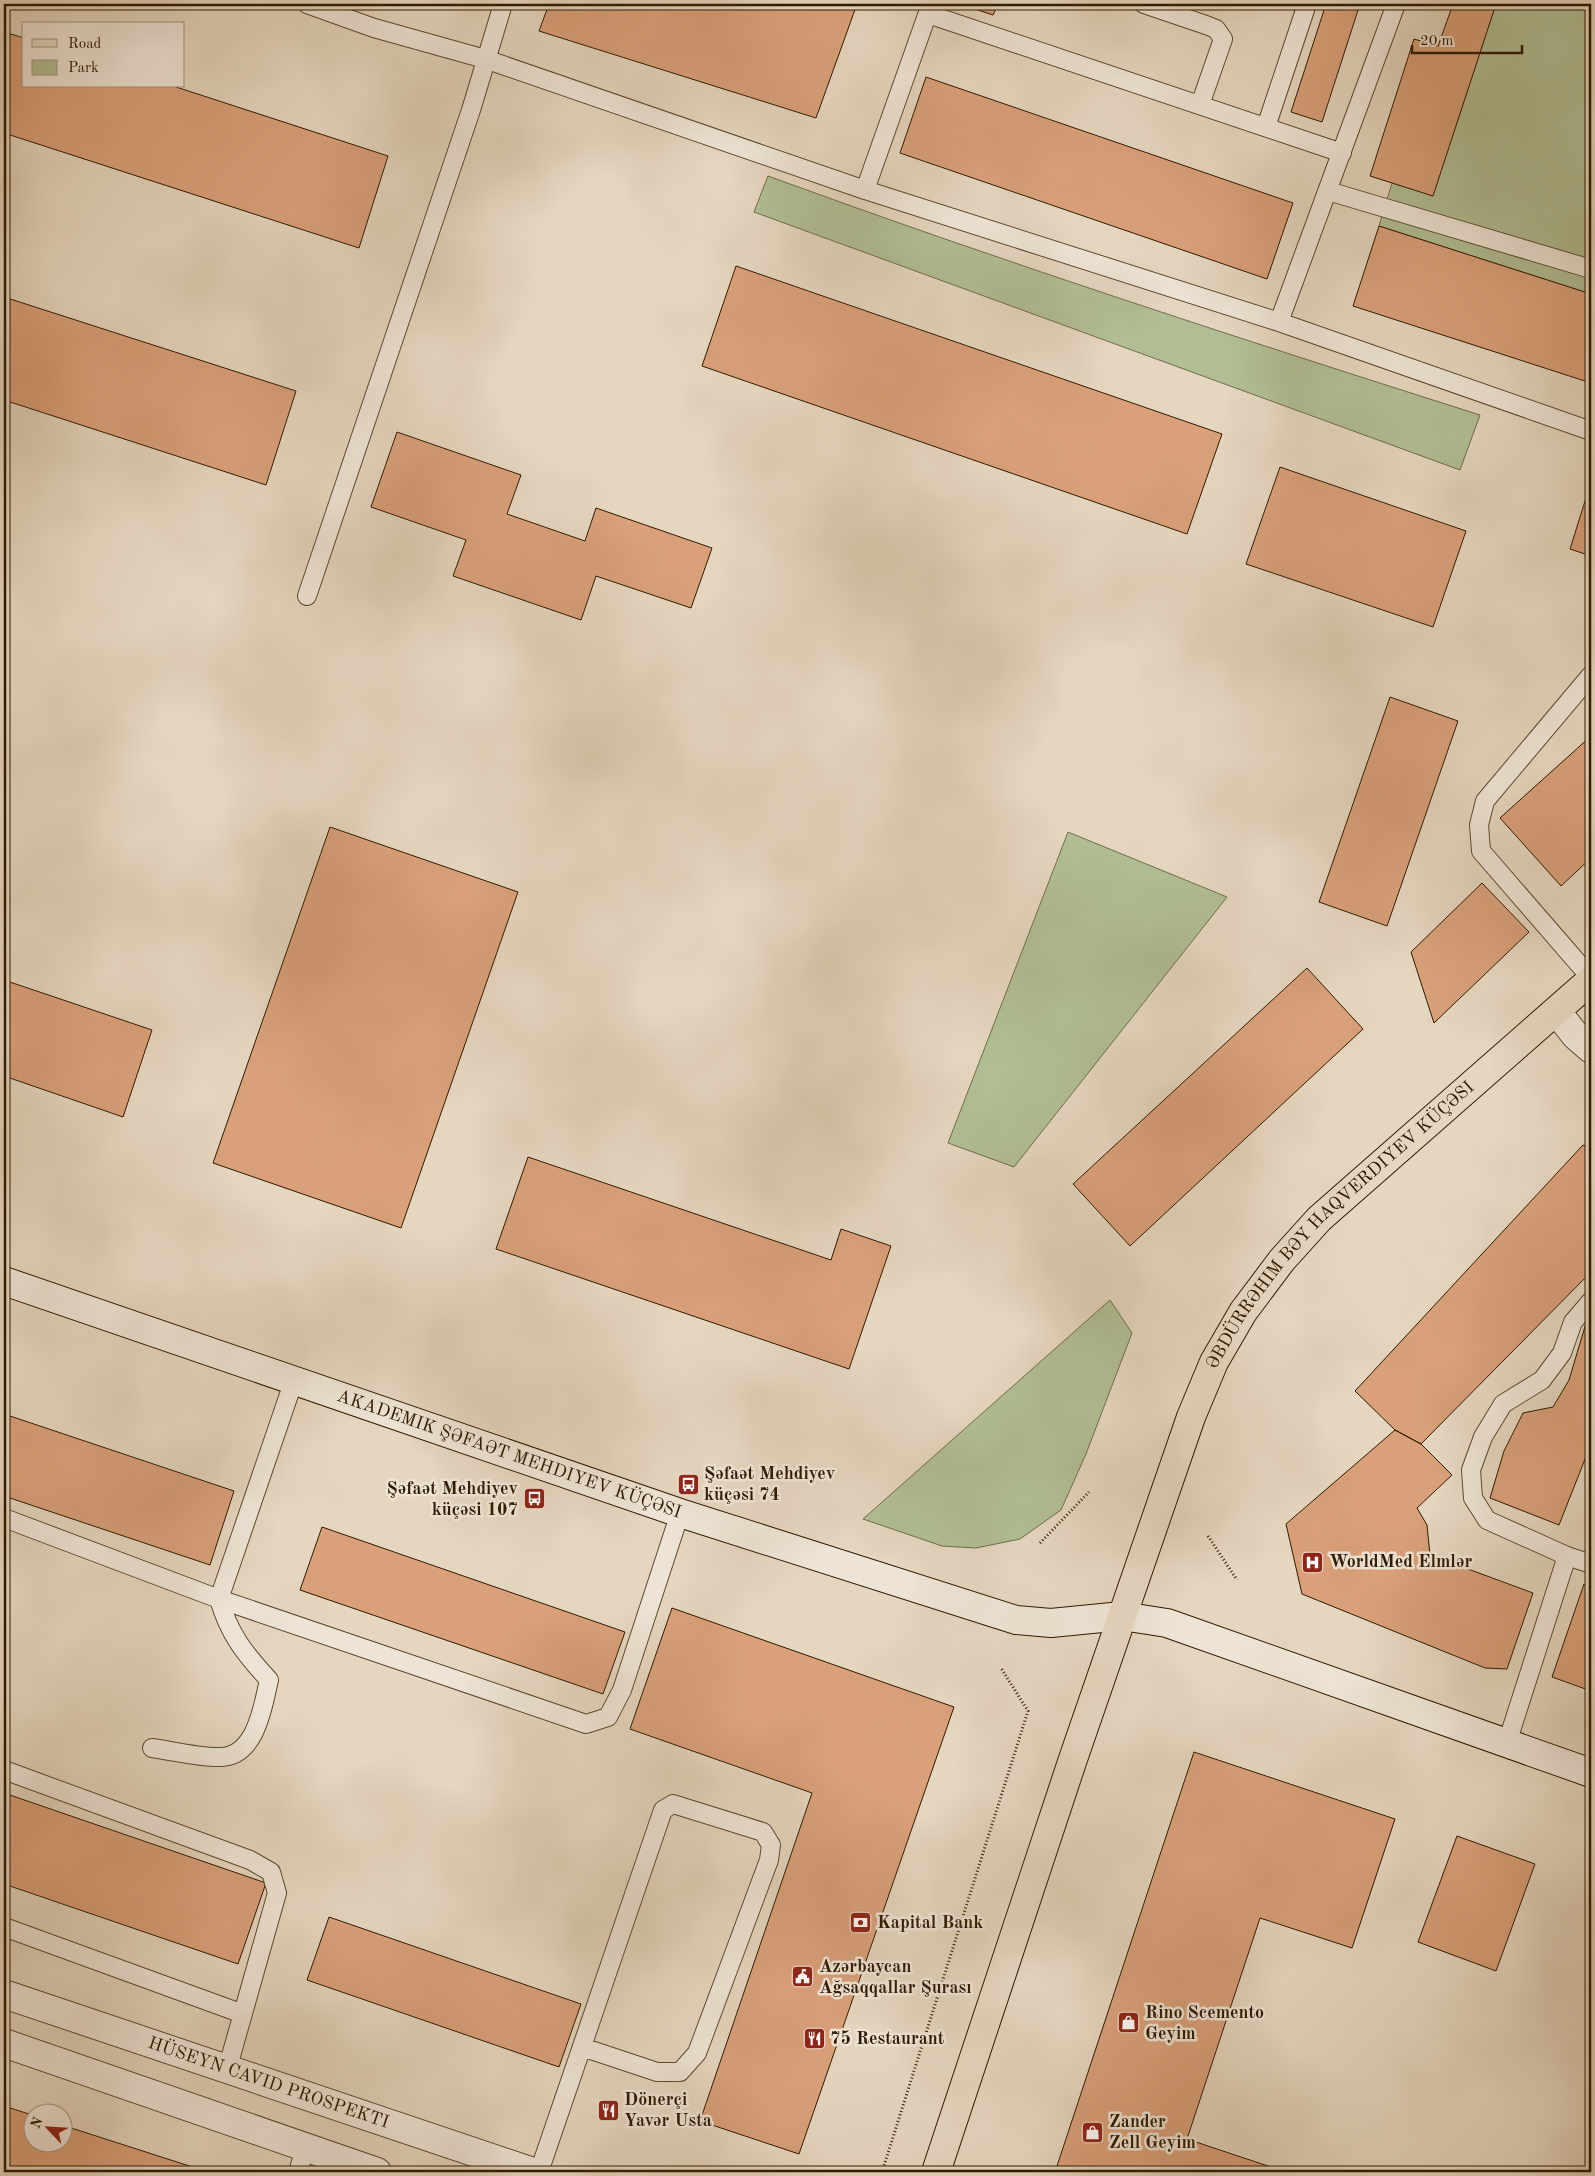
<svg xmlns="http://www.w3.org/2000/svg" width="1595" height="2176" font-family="'Old Standard TT',serif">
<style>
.green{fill:#b1be95;stroke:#706c4b}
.building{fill:#d9a079;stroke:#2f1a01}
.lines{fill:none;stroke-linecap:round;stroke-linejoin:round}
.lane-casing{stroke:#5c4930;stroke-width:20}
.street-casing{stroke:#5c4930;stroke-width:30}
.secondary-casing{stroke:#2f1a01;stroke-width:30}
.primary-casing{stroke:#2f1a01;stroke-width:30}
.path{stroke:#2f1a01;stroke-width:3;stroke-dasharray:1 2.5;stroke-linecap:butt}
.lane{stroke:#eee4d5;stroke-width:18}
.street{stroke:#eee4d5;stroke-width:28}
.secondary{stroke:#eee4d5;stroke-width:28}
.primary{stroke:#e5d6bf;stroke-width:28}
.labels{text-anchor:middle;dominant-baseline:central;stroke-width:5;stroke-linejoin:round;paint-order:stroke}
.street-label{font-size:18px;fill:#2f1a01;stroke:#eee4d5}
.poi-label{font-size:18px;font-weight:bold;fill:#2f1a01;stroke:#eee4d5;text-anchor:start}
</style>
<rect width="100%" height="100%" fill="#e5d6bf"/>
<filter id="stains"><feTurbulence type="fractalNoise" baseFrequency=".004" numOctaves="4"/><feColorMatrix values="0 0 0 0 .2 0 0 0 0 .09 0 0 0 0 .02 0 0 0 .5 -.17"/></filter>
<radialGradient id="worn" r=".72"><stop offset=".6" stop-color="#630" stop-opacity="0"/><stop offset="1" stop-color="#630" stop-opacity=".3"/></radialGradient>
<path class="green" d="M 1496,4 L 1574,4 L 1591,10 L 1591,294 L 1379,226 L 1392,183 L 1433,195 Z
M 768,176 C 1003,262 1241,339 1480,415 L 1460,470 L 754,212 Z
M 1068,832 L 1227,897 L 1014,1167 L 948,1143 Z
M 1110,1300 L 1132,1333 L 1086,1454 L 1061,1510 L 1020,1539 L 976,1548 L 942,1546 L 863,1519 Z"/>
<path class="building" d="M 549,4 L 857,4 L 816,118 L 539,31 Z
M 960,4 L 998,4 L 993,15 Z
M 1326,4 L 1360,4 L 1322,122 L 1291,112 Z
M 1453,4 L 1496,4 L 1433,196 L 1370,176 L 1414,39 L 1438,46 Z
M 4,32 L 24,38 L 24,86 L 173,86 L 388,156 L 359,248 L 4,133 Z
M 926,77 L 1293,203 L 1267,279 L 900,153 Z
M 1379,226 L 1591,294 L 1591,383 L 1353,306 Z
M 736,266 L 1222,434 L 1187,534 L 702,366 Z
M 4,297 L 296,391 L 266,485 L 4,400 Z
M 397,432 L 521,475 L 507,514 L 585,541 L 596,508 L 712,548 L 691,608 L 596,576 L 581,620 L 453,576 L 466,540 L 371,507 Z
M 1280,467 L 1466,531 L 1433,627 L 1246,564 Z
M 1591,482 L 1591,556 L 1570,549 Z
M 1390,697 L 1458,721 L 1387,926 L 1319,902 Z
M 1591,736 L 1591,858 L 1561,886 L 1500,818 Z
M 330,827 L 518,892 L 401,1228 L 213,1163 Z
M 1482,883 L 1529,932 L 1434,1023 L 1411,952 Z
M 1307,968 L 1363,1029 L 1130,1246 L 1073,1184 Z
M 4,980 L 152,1030 L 123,1117 L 4,1076 Z
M 1583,1145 L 1591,1149 L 1591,1272 L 1421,1444 L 1395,1430 L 1355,1391 Z
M 528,1157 L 831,1260 L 841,1229 L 891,1246 L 849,1369 L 496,1249 Z
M 1589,1313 L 1591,1314 L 1591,1444 L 1559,1525 L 1490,1498 L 1504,1451 L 1523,1413 L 1553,1407 L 1569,1380 Z
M 4,1414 L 234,1491 L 210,1565 L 4,1496 Z
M 1395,1430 L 1421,1444 L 1452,1475 L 1417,1508 L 1427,1525 L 1430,1555 L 1533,1593 L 1507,1669 L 1485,1668 L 1302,1594 L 1286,1524 Z
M 322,1527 L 625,1632 L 603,1694 L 300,1590 Z
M 1584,1584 L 1591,1587 L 1591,1691 L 1552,1677 Z
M 672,1608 L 954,1707 L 799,2154 L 700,2121 L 812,1793 L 630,1729 Z
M 1194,1752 L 1395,1819 L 1352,1948 L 1260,1918 L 1187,2139 L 1274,2168 L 1273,2172 L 1055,2172 Z
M 4,1793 L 266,1883 L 238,1964 L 4,1884 Z
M 1457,1836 L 1535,1864 L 1496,1971 L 1418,1942 Z
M 329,1917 L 581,2004 L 559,2067 L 307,1980 Z
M 4,2106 L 32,2115 L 32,2144 L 62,2144 L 62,2125 L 208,2172 L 4,2172 Z"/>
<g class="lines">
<defs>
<path id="lane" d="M 307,4 L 374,28 L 485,59 L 865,190 L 1279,322 L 1591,431
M 1144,4 L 1206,25 L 1216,29 L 1223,39 L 1200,105
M 928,14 L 1342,153
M 1266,127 L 1307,4
M 865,190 L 931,4
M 1328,191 L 1591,269
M 1279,322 L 1396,4
M 307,596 L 471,110 L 503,4
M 1591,675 L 1485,801 L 1479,825 L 1481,851 L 1591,978
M 1591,1301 L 1573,1322 L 1562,1353 L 1542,1380 L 1503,1404 L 1483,1437 L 1471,1470 L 1473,1498 L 1487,1520 L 1567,1556 L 1591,1564
M 4,1518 L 219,1599 L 586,1724 L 608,1717 L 622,1690 L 680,1513
M 1507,1743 L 1567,1556
M 152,1748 C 173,1751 201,1758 221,1757 C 256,1756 263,1706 269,1680 C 245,1654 229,1634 219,1599 L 294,1380
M 4,1770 L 250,1860 L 271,1872 L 277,1893 L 227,2070
M 4,1927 L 243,2014
M 298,2172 L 305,2148
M 539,2172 L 663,1810 L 673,1804 L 763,1832 L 771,1845 L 769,1860 L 697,2053 L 680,2072 L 657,2072 L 582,2047"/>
<g id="street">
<path d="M 1557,1012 L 1576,1036 L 1591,1049"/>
<path id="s1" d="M 4,1994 L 533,2172"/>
<path d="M 4,2043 L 377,2172"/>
</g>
<g id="secondary">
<path id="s2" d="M 4,1281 L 680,1513 L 1016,1620 L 1051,1623 L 1122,1616 L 1167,1623 L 1591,1773"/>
</g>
<g id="primary">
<path id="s3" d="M 936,2172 L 1072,1762 L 1191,1417 L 1214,1362 L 1243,1312 L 1282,1260 L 1319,1219 L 1591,980"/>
</g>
</defs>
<use href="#lane" class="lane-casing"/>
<use href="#street" class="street-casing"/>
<use href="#secondary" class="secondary-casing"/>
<use href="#primary" class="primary-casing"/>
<path class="path" d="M 1208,1536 L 1237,1580
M 1040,1543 L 1089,1492
M 882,2172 L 1028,1711 L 1001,1668"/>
<use href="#lane" class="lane"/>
<use href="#street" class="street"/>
<use href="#secondary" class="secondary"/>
<use href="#primary" class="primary"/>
</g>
<defs>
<symbol id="bus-square" viewBox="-11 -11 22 22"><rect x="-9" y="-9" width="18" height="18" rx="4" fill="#8f2418" stroke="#eee4d5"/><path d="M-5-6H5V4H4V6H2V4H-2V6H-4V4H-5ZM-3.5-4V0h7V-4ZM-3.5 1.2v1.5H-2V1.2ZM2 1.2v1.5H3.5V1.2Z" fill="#fff"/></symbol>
<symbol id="hospital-square" viewBox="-11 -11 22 22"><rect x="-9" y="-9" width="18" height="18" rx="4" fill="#8f2418" stroke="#eee4d5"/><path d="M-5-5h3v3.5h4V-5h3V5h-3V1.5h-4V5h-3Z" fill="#fff"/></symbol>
<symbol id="bank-square" viewBox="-11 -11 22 22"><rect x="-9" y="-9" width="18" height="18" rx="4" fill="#8f2418" stroke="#eee4d5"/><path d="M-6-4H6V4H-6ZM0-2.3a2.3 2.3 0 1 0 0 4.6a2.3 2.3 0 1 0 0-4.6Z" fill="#fff"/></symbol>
<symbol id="civic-square" viewBox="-11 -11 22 22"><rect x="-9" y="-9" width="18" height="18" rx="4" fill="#8f2418" stroke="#eee4d5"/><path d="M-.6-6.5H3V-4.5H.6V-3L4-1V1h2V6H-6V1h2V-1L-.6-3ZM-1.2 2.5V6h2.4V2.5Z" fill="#fff"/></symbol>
<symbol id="shop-square" viewBox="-11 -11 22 22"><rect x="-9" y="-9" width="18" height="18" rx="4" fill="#8f2418" stroke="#eee4d5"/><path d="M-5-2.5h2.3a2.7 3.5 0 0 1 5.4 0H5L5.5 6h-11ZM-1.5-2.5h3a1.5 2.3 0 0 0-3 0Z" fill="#fff"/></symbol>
<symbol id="restaurant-square" viewBox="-11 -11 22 22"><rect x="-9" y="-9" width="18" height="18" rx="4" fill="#8f2418" stroke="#eee4d5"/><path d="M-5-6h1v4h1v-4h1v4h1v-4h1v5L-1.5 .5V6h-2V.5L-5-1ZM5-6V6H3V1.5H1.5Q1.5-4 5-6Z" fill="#fff"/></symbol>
</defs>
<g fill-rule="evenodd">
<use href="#bus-square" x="676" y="1472" width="25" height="25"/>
<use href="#bus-square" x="522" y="1486" width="25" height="25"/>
<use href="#hospital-square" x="1300" y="1550" width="25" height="25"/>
<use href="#bank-square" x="848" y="1910" width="25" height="25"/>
<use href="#civic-square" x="790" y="1964" width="25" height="25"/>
<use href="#shop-square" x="1116" y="2010" width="25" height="25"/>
<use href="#restaurant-square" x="802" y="2026" width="25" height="25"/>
<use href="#restaurant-square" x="596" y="2098" width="25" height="25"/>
<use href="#shop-square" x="1080" y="2120" width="25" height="25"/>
</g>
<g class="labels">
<g class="street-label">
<text stroke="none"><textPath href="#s3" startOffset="1044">ƏBDÜRRƏHIM BƏY HAQVERDIYEV KÜÇƏSI</textPath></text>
<text stroke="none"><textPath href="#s2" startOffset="534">AKADEMIK ŞƏFAƏT MEHDIYEV KÜÇƏSI</textPath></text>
<text stroke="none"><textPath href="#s1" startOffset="279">HÜSEYN CAVID PROSPEKTI</textPath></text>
</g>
<g class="poi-label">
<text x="704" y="1474">Şəfaət Mehdiyev<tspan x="704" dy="21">küçəsi 74</tspan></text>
<text x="518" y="1489" text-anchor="end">Şəfaət Mehdiyev<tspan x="518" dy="21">küçəsi 107</tspan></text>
<text x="1329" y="1562">WorldMed Elmlər</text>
<text x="877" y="1923">Kapital Bank</text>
<text x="819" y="1967">Azərbaycan<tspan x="819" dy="21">Ağsaqqallar Şurası</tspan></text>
<text x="1145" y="2013">Rino Scemento<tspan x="1145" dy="21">Geyim</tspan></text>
<text x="830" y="2039">75 Restaurant</text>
<text x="624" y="2100">Dönerçi<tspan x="624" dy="21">Yavər Usta</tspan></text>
<text x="1109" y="2122">Zander<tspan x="1109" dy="21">Zell Geyim</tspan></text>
</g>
</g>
<rect width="1595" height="2176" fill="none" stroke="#e5d6bf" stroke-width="20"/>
<rect x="5" y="5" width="1585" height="2166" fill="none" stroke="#2f1a01" stroke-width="2.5"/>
<rect x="10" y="10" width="1575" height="2156" fill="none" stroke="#2f1a01"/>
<rect x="22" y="22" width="162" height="65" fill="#eee4d5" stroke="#a29380"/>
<rect x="32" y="39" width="25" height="8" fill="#e5d6bf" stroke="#a29380"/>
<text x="68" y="48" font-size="15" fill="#2f1a01">Road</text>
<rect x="32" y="60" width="25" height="15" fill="#b1be95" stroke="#a29380"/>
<text x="68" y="72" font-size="15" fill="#2f1a01">Park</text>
<g transform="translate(48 2128) rotate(295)"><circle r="24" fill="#eee4d5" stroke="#a29380"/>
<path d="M0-4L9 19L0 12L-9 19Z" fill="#8f2418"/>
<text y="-8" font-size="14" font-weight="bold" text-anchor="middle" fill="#2f1a01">N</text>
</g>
<path d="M1412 45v8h110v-8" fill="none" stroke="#2f1a01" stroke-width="2.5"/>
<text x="1420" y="45" font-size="15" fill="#2f1a01" stroke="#eee4d5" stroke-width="4" paint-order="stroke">20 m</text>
<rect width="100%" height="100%" filter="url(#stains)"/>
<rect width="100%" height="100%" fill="url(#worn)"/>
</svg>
